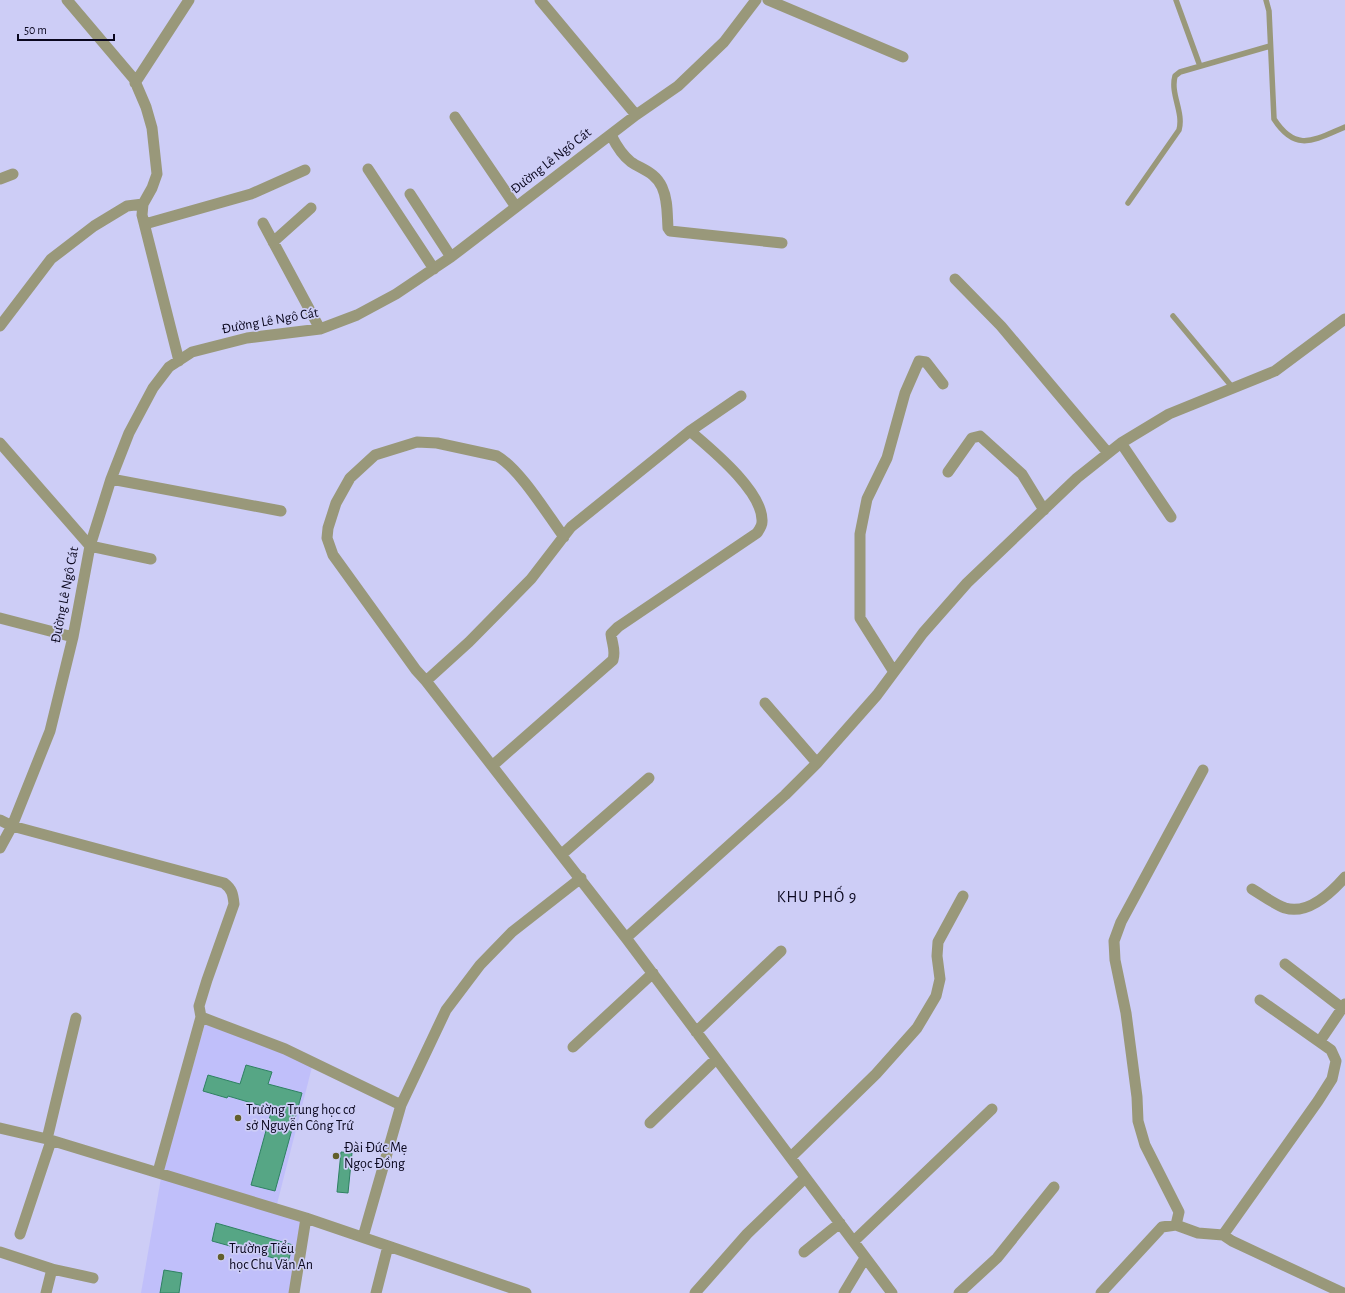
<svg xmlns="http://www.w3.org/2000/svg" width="1345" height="1293" font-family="'Alegreya Sans',sans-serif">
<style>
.built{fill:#c0bffa}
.building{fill:#56a685;stroke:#2e8162}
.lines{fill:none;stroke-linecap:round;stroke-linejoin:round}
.lane{stroke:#99987a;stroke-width:5.5}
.street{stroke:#99987a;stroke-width:11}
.poi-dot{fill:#625e2b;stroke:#cdcdf6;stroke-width:1.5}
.labels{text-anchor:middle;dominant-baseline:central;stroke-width:3.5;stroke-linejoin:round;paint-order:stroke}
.street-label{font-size:14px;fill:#0a071e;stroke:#cdcdf6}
.poi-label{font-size:14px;fill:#0a071e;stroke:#cdcdf6;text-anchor:start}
.quarter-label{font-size:16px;letter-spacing:1px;fill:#0a071e;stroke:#cdcdf6}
</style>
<rect width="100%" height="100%" fill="#cdcdf6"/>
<path class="built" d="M 205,1024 L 282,1052 L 312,1067 L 277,1204 L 163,1170 Z
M 161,1178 L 301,1221 L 289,1293 L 141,1293 Z"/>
<path class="building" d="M 246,1065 L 272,1072 L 268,1084 L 302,1093 L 275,1191 L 251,1185 L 272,1109 L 228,1096 L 227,1098 L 203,1091 L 208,1075 L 240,1084 Z
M 341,1152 L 352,1153 L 348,1193 L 337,1192 Z
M 216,1223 L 293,1245 L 288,1262 L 212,1241 Z
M 164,1270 L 182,1273 L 179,1293 L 160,1293 Z"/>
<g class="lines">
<path class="lane" d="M 1176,0 L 1200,66
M 1266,0 L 1269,11 L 1274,119 C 1296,153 1314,140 1345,127
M 1128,203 L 1179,130 C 1184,112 1170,94 1175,76 L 1180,72 L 1270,46
M 1173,316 L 1233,388"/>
<path class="street" d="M 67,0 L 134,79 L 146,107 L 152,128 L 157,174 L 152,188 L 143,204 L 142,215 L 179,361
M 540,0 L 636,115
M 768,0 L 903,57
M 135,83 L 189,0
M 455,117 L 516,207
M 611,135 C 616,145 622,155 631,162 C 643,170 655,172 662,187 C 668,200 667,214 668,228 L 670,231 L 782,243
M 368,169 L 434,269
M 0,179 L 13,174
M 410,194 L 451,257
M 263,223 L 320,329
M 145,224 L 251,194 L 305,170
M 273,242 L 311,208
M 955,279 L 1001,326 L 1108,453
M 0,326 L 51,259 L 94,226 L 127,206 L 143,204
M 0,443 L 90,546 L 151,559
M 1121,443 L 1171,517
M 948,472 L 972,438 L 980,436 L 1022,474 L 1044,510
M 111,479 L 281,511
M 564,537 C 547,514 520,469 497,456 L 437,443 L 417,442 L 375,455 L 350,478 L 336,503 L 328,528 L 327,538 L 333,555 L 416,670 L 426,681 L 626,938 L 892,1293
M 0,618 L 73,637
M 894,672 L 860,618 L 860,534 L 867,499 L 887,458 L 905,393 L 919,361 L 926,362 L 943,384
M 426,681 L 469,642 L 531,579 L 571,527 L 690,431 L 741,396
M 765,703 L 817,763
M 492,766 L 613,660 C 616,650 612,644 611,634 L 618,627 L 757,533 C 759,530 762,526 762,522 C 764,492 711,449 690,431
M 0,820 L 12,826 L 224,883 C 232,889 233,894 234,904 L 207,980 L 199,1006 L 201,1017 L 285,1049 L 401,1105
M 0,848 L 12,826 L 50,731 L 73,637 L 90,546 L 111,479 L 129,433 L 153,388 L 169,367 L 192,352 L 247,338 L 320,329 L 357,315 L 396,294 L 451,257 L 636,115 L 678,86 L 724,42 L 756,0
M 562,854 L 649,778
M 1252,889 C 1262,895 1274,904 1285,908 C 1308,915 1331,893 1345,877
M 626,938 L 785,795 L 817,763 L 877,695 L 923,633 L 967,583 L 1077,478 L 1121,443 L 1169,414 L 1275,371 L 1345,319
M 1285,964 L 1342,1008
M 696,1032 L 781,951
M 1320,1041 L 1345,1004
M 573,1047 L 653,973
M 650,1123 L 716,1059
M 0,1128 L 47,1139 L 306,1218 L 526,1293
M 47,1139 L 76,1018
M 791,1157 L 876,1074 L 917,1028 L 936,996 L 940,979 L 937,956 L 938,942 L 963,896
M 158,1172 L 201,1017
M 1176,1225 L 1179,1212 L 1145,1145 L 1138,1121 L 1137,1097 L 1126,1013 L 1115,960 L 1114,941 L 1121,922 L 1203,770
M 20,1234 L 51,1141
M 1223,1235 L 1318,1101 L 1332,1079 L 1336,1061 L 1331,1050 L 1260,1000
M 363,1237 L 401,1105 L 446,1010 L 480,965 L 512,932 L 581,878
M 854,1241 L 992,1109
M 0,1252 L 52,1269 L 46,1293
M 804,1252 L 840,1223
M 52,1269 L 93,1278
M 294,1293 L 306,1218
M 376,1293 L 388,1246
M 695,1293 L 747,1234 L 805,1178
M 844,1293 L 865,1258
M 959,1293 L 997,1258 L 1054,1187
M 1101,1293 L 1162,1227 L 1176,1225 L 1198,1233 L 1223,1235 L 1232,1241 L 1343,1293"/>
</g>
<g class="poi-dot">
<circle cx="238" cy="1118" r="4"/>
<circle cx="336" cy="1156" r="4"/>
<circle cx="221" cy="1257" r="4"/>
</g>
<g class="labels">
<g class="street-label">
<text transform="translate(551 161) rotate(-38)">Đường Lê Ngô Cát</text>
<text transform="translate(270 321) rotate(-10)">Đường Lê Ngô Cát</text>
<text transform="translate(65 595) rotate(-79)">Đường Lê Ngô Cát</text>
</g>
<g class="poi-label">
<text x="246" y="1110">Trường Trung học cơ<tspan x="246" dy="16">sở Nguyễn Công Trứ</tspan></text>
<text x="344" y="1148">Đài Đức Mẹ<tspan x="344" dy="16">Ngọc Đồng</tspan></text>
<text x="229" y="1249">Trường Tiểu<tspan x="229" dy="16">học Chu Văn An</tspan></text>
</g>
<g class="quarter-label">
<text x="817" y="897">KHU PHỐ 9</text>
</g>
</g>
<path d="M18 34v6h96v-6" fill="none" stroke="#0a071e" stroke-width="2"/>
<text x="24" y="34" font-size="12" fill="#0a071e" stroke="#cdcdf6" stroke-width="3" paint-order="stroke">50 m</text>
</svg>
